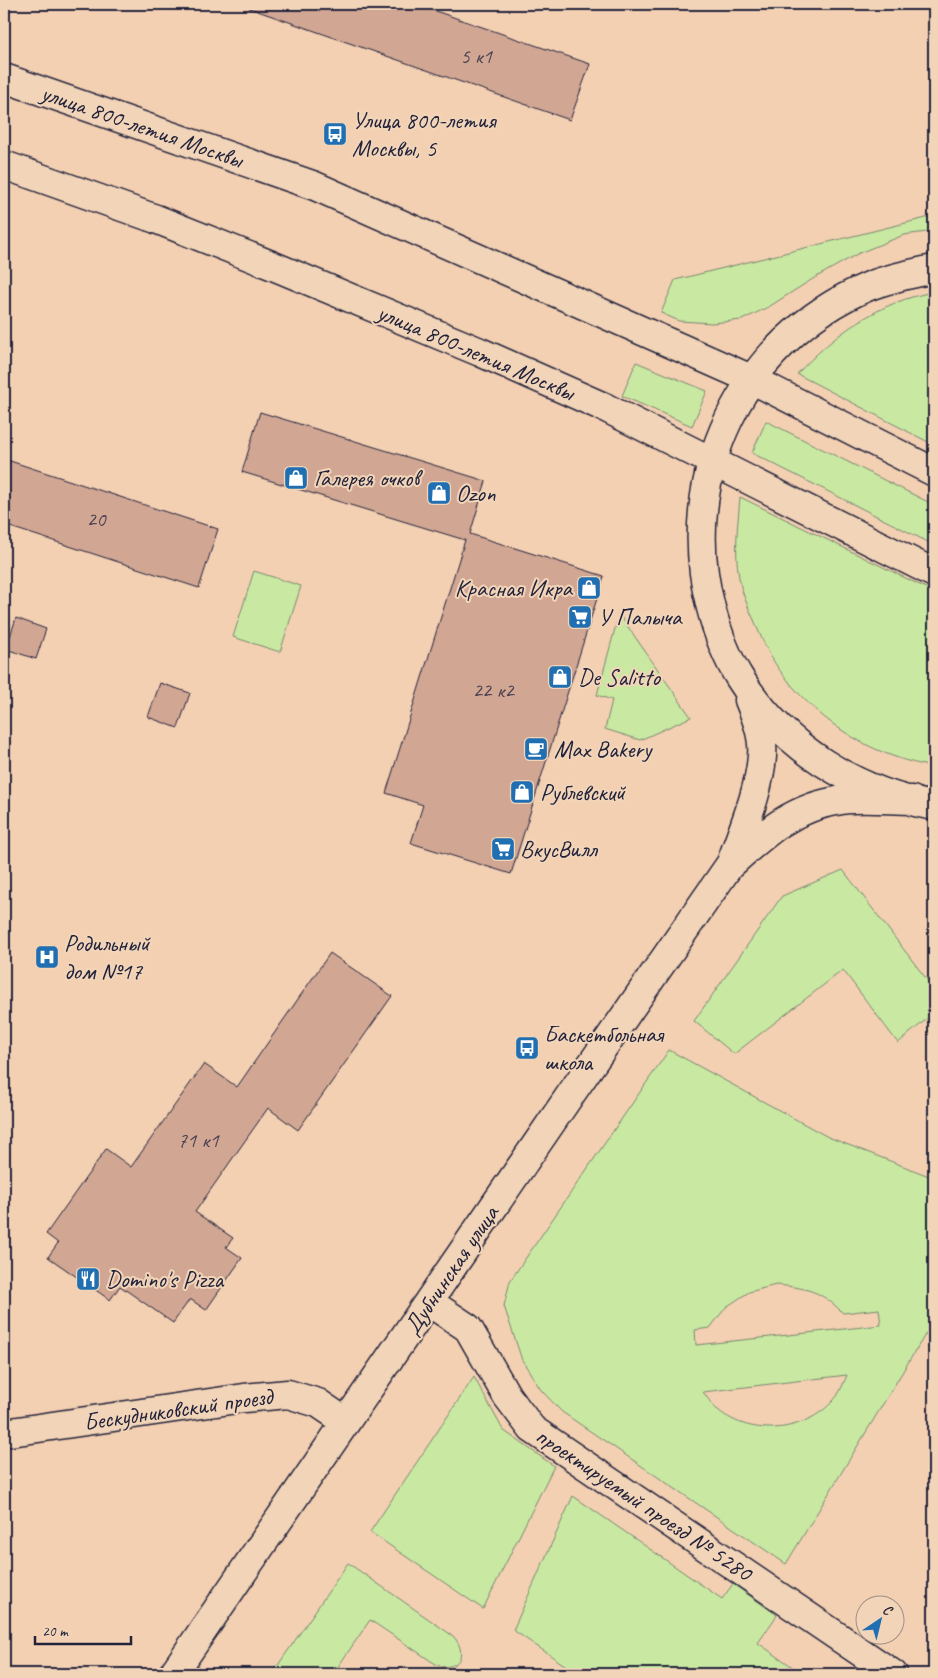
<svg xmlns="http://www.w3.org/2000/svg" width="938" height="1678" font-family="Caveat,sans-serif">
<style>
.green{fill:#c9e9a2;stroke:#76866e;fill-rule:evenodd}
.building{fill:#d1a794;stroke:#22223b}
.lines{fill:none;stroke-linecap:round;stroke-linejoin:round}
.minor-casing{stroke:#22223b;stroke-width:31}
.major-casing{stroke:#22223b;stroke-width:31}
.minor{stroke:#f2d5b8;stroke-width:28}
.major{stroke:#f2d5b8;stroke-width:28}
.labels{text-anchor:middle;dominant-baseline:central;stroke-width:4;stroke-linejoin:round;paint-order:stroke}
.number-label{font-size:21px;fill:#4e4351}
.poi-label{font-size:24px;fill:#22223b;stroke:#f2d5b8;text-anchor:start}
.street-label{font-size:24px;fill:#22223b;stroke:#f2d5b8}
</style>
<rect width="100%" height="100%" fill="#f4d0b3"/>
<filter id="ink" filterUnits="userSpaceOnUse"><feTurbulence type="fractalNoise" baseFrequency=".02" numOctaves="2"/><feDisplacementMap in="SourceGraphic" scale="10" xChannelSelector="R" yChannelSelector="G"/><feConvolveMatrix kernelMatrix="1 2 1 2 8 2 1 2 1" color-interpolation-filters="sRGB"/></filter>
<g filter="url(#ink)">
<path class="green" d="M 934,216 L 934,231 L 904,235 L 859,253 L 811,280 L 770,306 L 742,320 L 712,323 L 679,321 L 661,313 L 675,280 Z
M 934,292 L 934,445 L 797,374 C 834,334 880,301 934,292 Z
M 636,362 L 707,391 L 692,426 L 622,396 Z
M 766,421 L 934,505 L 934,545 L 752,453 Z
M 740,497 L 934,592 L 934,767 C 875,757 822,725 785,677 C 771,660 762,640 754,620 C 748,607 741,591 739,577 C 734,551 738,523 740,497 Z
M 254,571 L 301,586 L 280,652 L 233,637 Z
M 619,614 L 691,717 L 640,740 L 605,729 L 612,700 L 597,695 Z
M 843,870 L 934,989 L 934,1013 L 898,1043 L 843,970 L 734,1054 L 694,1021 L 782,896 Z
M 669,1050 L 828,1137 L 934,1178 L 934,1320 L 786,1564 L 562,1412 L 541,1390 L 522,1360 L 504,1306 L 510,1281 ZM 776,1285 C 807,1288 820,1290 843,1313 L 879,1309 L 881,1325 L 696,1345 L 695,1330 L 710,1328 L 726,1307 L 749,1292 ZM 847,1375 C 844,1382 841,1390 837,1396 C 810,1432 753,1439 718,1410 C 712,1406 708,1398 703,1392 Z
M 474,1377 L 503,1430 L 554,1466 L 483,1609 L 370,1532 Z
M 573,1496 L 722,1599 L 733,1584 L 777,1615 L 758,1643 L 803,1674 L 578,1674 L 513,1630 Z
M 348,1563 L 453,1636 C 468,1652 460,1672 437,1665 L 370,1620 L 333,1674 L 272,1674 Z"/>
<path class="building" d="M 250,4 L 415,4 L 590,64 L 570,120 L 249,8 Z
M 260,412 L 486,481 L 470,534 L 604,576 L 511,874 L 411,843 L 423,805 L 386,793 L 465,540 L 242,472 Z
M 4,459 L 218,529 L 199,588 L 4,525 Z
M 16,618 L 46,629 L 36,659 L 6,649 Z
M 160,683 L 190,693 L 178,728 L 148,717 Z
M 330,953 L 392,996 L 298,1130 L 268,1108 L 195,1212 L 233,1238 L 226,1247 L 242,1258 L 206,1310 L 190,1299 L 173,1323 L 120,1286 L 110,1300 L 48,1257 L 58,1243 L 46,1234 L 106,1149 L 131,1167 L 204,1064 L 237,1087 Z"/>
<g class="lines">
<defs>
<path id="minor" d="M 429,1302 L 468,1328 L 507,1396 L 532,1429 L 893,1674
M 4,1433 L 244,1398 L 288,1394 L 318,1403 L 346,1422"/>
<path id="major" d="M 4,78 L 315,186 L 751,379 L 934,472
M 4,165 L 156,219 L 271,265 L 480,352 L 606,408 L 934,573
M 934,269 C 911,274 888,278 867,287 C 742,340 676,478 711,608 C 717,631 726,656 739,677 C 782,746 854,792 934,806
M 731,863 C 743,828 759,793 762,756 C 764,737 756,717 749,700
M 173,1674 L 575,1088 L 729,866 C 765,833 792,807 842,800 C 862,797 891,800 912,800"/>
</defs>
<use href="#minor" class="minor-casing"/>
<use href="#major" class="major-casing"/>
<use href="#minor" class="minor"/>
<use href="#major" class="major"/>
</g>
</g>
<defs>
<symbol id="bus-square" viewBox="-11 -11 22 22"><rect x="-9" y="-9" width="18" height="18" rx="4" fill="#1f6fb2" stroke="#f2d5b8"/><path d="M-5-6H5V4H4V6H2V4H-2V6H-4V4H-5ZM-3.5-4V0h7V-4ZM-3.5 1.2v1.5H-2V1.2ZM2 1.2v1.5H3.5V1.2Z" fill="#fff"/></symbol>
<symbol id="shop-square" viewBox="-11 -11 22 22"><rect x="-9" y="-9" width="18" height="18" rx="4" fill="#1f6fb2" stroke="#f2d5b8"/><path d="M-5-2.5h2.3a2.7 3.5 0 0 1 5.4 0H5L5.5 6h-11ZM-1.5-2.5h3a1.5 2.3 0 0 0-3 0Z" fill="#fff"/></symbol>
<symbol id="supermarket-square" viewBox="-11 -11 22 22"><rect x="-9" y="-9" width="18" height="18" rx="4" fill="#1f6fb2" stroke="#f2d5b8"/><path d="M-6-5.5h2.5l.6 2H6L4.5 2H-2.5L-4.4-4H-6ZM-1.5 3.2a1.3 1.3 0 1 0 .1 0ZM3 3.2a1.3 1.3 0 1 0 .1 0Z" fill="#fff"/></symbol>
<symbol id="cafe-square" viewBox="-11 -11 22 22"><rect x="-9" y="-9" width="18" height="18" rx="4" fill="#1f6fb2" stroke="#f2d5b8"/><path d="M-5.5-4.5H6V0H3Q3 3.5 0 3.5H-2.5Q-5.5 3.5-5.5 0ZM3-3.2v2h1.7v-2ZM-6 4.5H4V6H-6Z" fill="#fff"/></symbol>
<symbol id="hospital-square" viewBox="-11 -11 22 22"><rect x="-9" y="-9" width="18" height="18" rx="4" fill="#1f6fb2" stroke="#f2d5b8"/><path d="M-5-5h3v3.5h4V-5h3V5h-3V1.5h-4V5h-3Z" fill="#fff"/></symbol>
<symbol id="restaurant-square" viewBox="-11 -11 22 22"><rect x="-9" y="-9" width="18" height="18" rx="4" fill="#1f6fb2" stroke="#f2d5b8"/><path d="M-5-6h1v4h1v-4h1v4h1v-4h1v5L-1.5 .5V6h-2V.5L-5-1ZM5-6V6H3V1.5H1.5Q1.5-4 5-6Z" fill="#fff"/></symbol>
</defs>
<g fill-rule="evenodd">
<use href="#bus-square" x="321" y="120" width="28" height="28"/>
<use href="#shop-square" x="282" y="464" width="28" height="28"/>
<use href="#shop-square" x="425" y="479" width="28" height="28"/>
<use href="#shop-square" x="575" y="574" width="28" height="28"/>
<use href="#supermarket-square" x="566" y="603" width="28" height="28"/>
<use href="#shop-square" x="546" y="663" width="28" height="28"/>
<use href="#cafe-square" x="522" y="735" width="28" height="28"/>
<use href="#shop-square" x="508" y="778" width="28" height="28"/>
<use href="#supermarket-square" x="489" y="835" width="28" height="28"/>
<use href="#hospital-square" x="33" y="943" width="28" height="28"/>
<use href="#bus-square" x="513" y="1034" width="28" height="28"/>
<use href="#restaurant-square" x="74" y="1265" width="28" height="28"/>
</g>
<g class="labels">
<g class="number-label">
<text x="476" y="56">5 к1</text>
<text x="96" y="519">20</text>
<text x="493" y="690">22 к2</text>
<text x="198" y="1140">71 к1</text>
</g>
<g class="poi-label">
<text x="352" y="120">Улица 800-летия<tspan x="352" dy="28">Москвы, 5</tspan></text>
<text x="314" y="478">Галерея очков</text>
<text x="456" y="493">Ozon</text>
<text x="572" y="588" text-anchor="end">Красная Икра</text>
<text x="598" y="617">У Палыча</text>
<text x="578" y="677">De Salitto</text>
<text x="554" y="749">Max Bakery</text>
<text x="540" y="792">Рублевский</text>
<text x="520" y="849">ВкусВилл</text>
<text x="64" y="943">Родильный<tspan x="64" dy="28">дом №17</tspan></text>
<text x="544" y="1034">Баскетбольная<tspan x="544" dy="28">школа</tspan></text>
<text x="106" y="1279">Domino's Pizza</text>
</g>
<g class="street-label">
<text transform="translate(142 126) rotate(19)">улица 800-летия Москвы</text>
<text transform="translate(476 352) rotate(23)">улица 800-летия Москвы</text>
<text transform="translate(451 1270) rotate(-56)">Дубнинская улица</text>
<text transform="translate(178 1409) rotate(-8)">Бескудниковский проезд</text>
<text transform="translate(644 1504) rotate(34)">проектируемый проезд № 5280</text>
</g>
</g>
<rect width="938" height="1678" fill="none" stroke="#f2d5b8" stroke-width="20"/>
<rect x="10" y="10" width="918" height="1658" fill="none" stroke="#22223b" stroke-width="2" filter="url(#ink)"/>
<g transform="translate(880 1620) rotate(35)"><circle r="24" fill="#f2d5b8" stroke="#9f8d86"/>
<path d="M0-4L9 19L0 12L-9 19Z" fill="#1f6fb2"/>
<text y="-8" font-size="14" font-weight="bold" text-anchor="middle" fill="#22223b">С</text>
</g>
<path d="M35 1636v8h96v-8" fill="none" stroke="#22223b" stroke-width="2.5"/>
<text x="42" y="1636" font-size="15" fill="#22223b" stroke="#f2d5b8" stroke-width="4" paint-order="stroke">20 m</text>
</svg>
